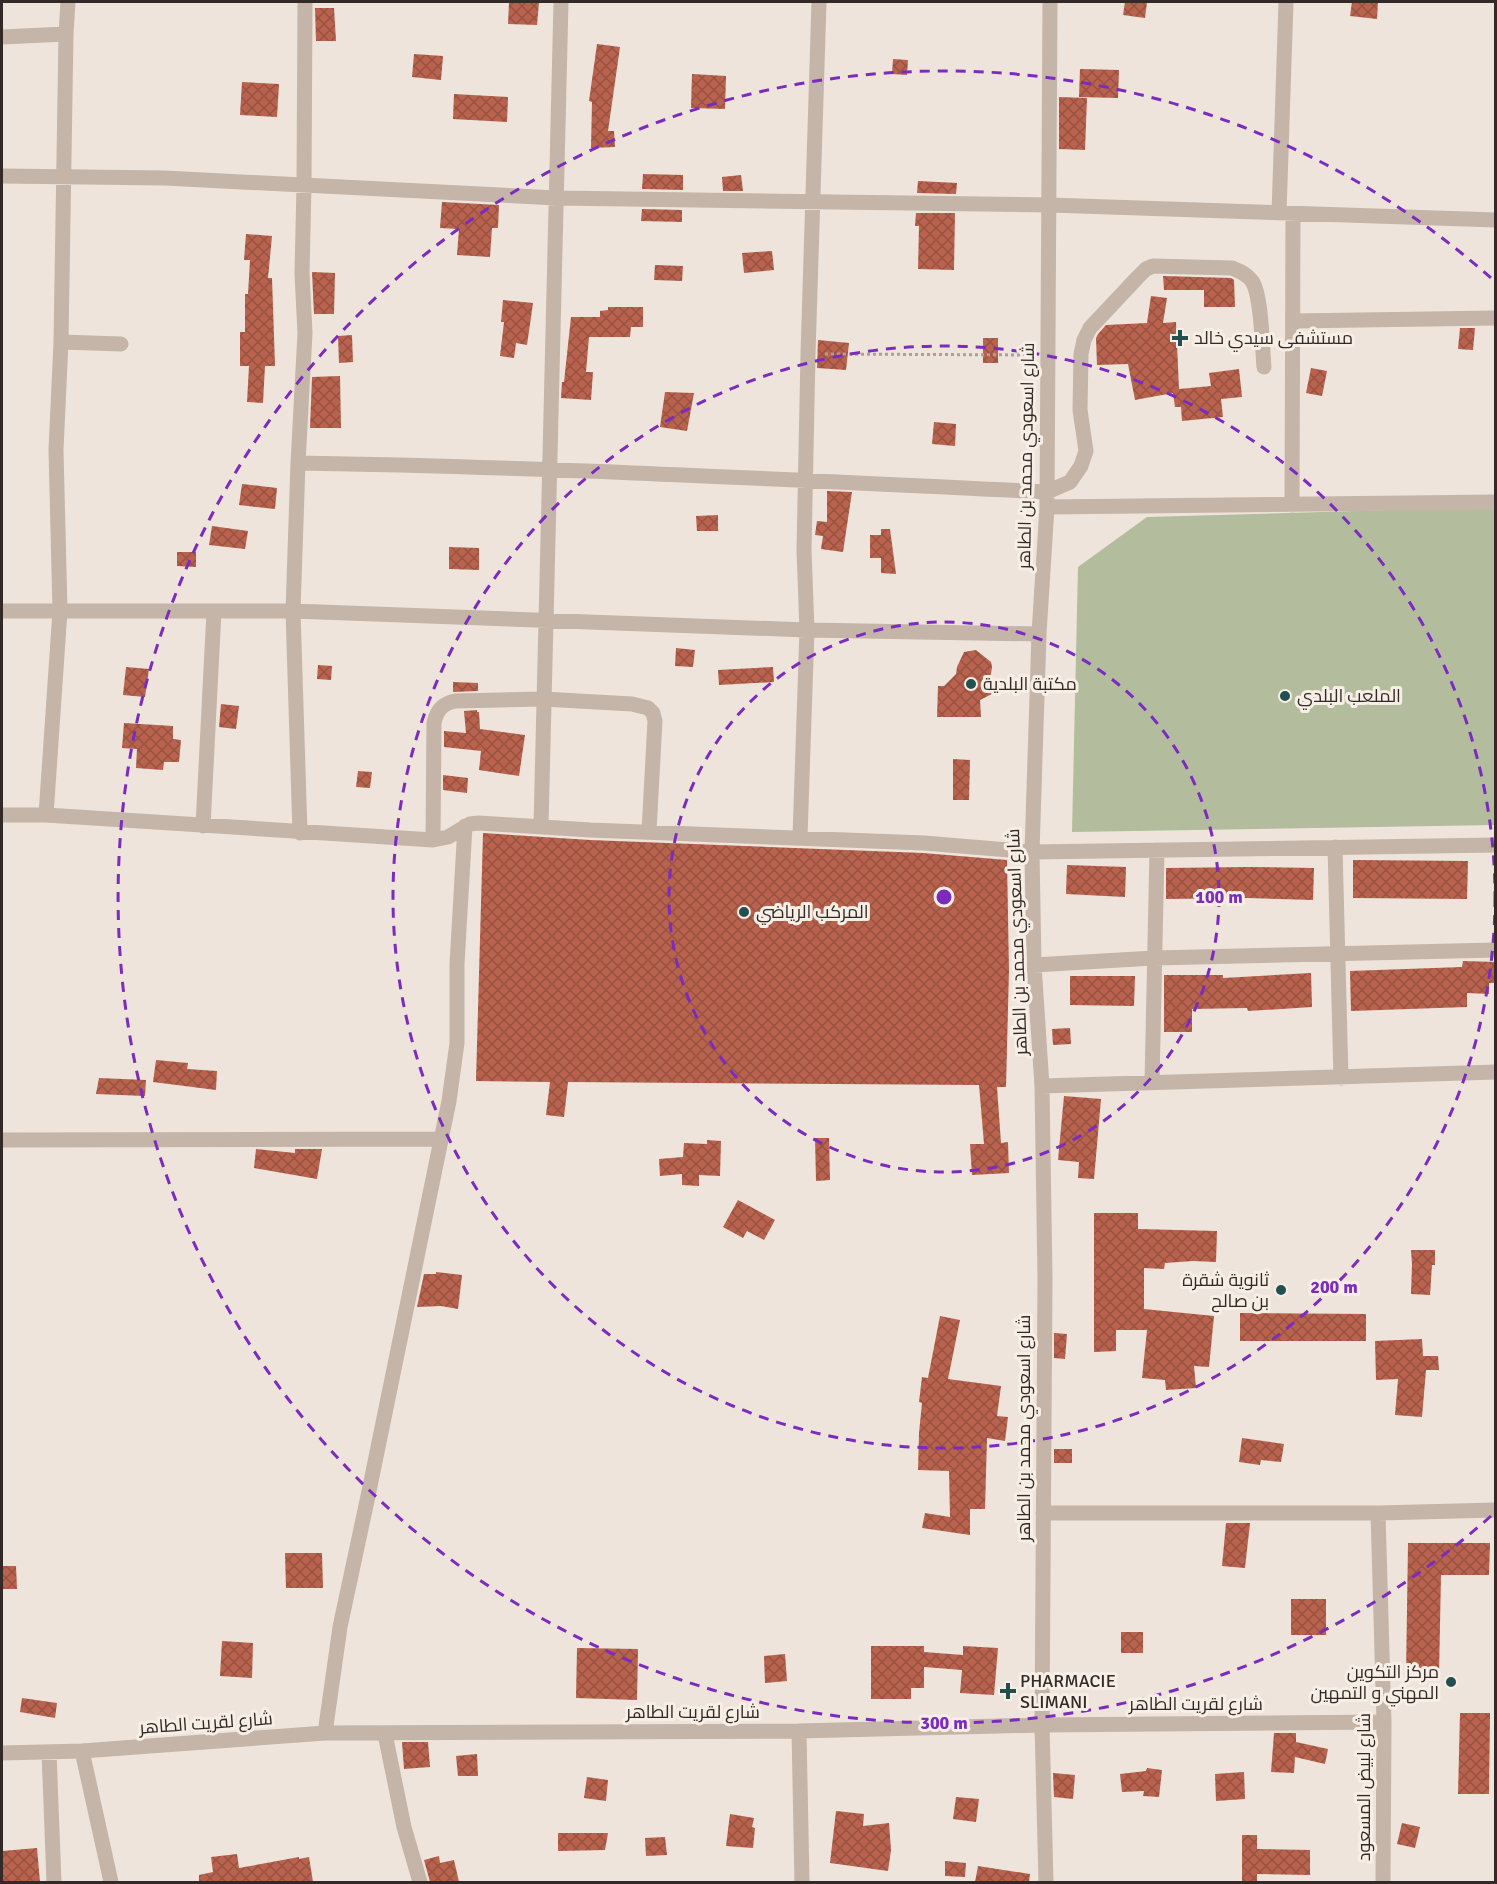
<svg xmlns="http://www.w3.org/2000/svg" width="1497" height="1884" font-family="Signika,Cairo,sans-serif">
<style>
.grass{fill:#b3bc9c}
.building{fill:url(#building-cross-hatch)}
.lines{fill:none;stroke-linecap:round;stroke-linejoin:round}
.path{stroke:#b19e92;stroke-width:3;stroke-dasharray:3 3;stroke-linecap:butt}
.minor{stroke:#c5b4a8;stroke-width:15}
.ring{fill:none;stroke:#7b2cbf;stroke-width:3;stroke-dasharray:10 8}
.poi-dot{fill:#224f50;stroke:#f7eee6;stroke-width:2}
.labels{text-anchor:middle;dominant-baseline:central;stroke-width:6;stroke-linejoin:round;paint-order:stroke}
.poi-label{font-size:18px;fill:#332a27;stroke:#f7eee6;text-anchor:start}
.street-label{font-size:18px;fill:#332a27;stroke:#f7eee6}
.centre{fill:#7b2cbf;stroke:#f7eee6;stroke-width:3}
.ring-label{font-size:18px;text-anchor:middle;font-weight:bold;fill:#7b2cbf;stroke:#f7eee6;stroke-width:6;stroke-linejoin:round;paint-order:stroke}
</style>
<defs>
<pattern id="building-cross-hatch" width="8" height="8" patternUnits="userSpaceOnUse" patternTransform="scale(1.5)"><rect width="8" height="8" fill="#b9634e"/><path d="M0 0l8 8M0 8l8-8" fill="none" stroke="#975241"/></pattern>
</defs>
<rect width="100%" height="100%" fill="#eee4db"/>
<path class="grass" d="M 1495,507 L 1495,825 L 1072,832 L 1078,567 L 1147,517 Z"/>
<path class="building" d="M 509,2 L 539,2 L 537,25 L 508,24 Z
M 1125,2 L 1147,2 L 1145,18 L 1123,15 Z
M 1352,2 L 1378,2 L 1377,19 L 1350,16 Z
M 315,8 L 334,8 L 336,41 L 316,41 Z
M 597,44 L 620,47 L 608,131 L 614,131 L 615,147 L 591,148 L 592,102 L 589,101 Z
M 414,54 L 443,56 L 441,80 L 412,77 Z
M 893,59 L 908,60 L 907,75 L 892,74 Z
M 1080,69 L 1119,70 L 1118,98 L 1079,97 Z
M 692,74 L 726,76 L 725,109 L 691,108 Z
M 242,82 L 279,84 L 277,117 L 240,115 Z
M 454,94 L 508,97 L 507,122 L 453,119 Z
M 1059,97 L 1087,98 L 1085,150 L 1059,149 Z
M 643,174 L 683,175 L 683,190 L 642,189 Z
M 741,175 L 743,191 L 723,191 L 722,177 Z
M 918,181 L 957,183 L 956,194 L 917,193 Z
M 442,202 L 499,205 L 498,228 L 492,228 L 490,257 L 457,255 L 459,229 L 440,228 Z
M 642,209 L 682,210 L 682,222 L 641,221 Z
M 916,213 L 955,213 L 954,270 L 918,269 L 919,226 L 915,226 Z
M 246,234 L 272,236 L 268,278 L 272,278 L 275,366 L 265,366 L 263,403 L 247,402 L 249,366 L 240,366 L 240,332 L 245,332 L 245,294 L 248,294 L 250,260 L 244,260 Z
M 772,251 L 774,270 L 744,273 L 742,253 Z
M 655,265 L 683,266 L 682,281 L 654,280 Z
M 312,272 L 335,273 L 334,314 L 314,314 Z
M 1163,276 L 1231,278 L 1234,280 L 1235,307 L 1204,307 L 1204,290 L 1164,290 Z
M 1151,296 L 1167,298 L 1163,323 L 1176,322 L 1179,389 L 1211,386 L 1209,373 L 1239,369 L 1242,397 L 1221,399 L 1223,417 L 1182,421 L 1181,407 L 1175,407 L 1173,393 L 1135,400 L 1128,364 L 1097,365 L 1096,338 L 1098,334 L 1106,325 L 1147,323 Z
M 503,300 L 533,303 L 527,345 L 516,343 L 514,358 L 500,356 L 504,322 L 501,322 Z
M 608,307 L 643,307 L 643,327 L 631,327 L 630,337 L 589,337 L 586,372 L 593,372 L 591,400 L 561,398 L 562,382 L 564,382 L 571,317 L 600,317 L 600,311 L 608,310 Z
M 1460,328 L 1475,328 L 1473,350 L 1458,349 Z
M 352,335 L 353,362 L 339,363 L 338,336 Z
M 983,338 L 998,338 L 998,363 L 983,363 Z
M 818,340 L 849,343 L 846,370 L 817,368 Z
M 1311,368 L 1327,371 L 1322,396 L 1306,393 Z
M 340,376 L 341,428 L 310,428 L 312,377 Z
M 665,392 L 694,393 L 687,431 L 660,427 Z
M 934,422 L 956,424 L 955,446 L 932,444 Z
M 242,484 L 277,488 L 275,509 L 239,505 Z
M 827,491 L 852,492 L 843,552 L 821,549 L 823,536 L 815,535 L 817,521 L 827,522 Z
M 718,515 L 718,531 L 697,531 L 696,516 Z
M 212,526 L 248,531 L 245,549 L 209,545 Z
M 881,529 L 890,529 L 896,574 L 881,573 L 881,558 L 870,558 L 870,535 L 881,535 Z
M 449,547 L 479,548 L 479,570 L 449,569 Z
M 177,552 L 196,552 L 196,567 L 177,566 Z
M 676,648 L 695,650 L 693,667 L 675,666 Z
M 976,650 L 991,662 L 992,667 L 990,680 L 1002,689 L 980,700 L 981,717 L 937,717 L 938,686 L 944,686 L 956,674 L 957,667 L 964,652 Z
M 318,665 L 332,666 L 331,680 L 317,679 Z
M 126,667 L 149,669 L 145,697 L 123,695 Z
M 773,667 L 774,682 L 719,685 L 718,670 Z
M 453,682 L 478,683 L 478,691 L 453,692 Z
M 221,704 L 239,706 L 236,729 L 219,727 Z
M 477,710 L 477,712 L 479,712 L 480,729 L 525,735 L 519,776 L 479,770 L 481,751 L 444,747 L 444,731 L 466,733 L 464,711 Z
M 124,723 L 173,726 L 173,739 L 181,740 L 179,762 L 164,762 L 163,770 L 136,768 L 137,749 L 122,748 Z
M 953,759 L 970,760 L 969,800 L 953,800 Z
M 358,771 L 372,772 L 370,788 L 356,787 Z
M 443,775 L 468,778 L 467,793 L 443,790 Z
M 483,833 L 590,840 L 923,853 L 1007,860 L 1009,970 L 1006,1087 L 997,1087 L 1001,1143 L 1008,1142 L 1009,1173 L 972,1175 L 970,1144 L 984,1144 L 979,1085 L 568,1082 L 564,1117 L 546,1115 L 550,1082 L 476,1081 Z
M 1353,860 L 1468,861 L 1467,899 L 1353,898 Z
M 1067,865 L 1126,867 L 1125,897 L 1066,894 Z
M 1249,867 L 1314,868 L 1313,900 L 1248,898 L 1166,899 L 1166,868 Z
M 1463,961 L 1496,962 L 1496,983 L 1489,983 L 1489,994 L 1467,993 L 1467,1007 L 1351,1011 L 1350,971 L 1462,967 Z
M 1311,973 L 1312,1007 L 1248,1011 L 1247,1008 L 1192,1009 L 1192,1032 L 1164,1032 L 1164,975 L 1223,975 L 1223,978 Z
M 1070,976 L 1135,976 L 1134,1006 L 1070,1005 Z
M 1070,1028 L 1071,1044 L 1053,1045 L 1052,1029 Z
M 156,1060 L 188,1063 L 187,1069 L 217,1071 L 216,1090 L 153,1082 Z
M 99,1078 L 146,1080 L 145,1096 L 96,1094 Z
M 1064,1096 L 1101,1099 L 1094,1179 L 1078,1178 L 1079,1162 L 1058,1160 Z
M 815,1138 L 829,1138 L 830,1180 L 816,1181 Z
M 707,1140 L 721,1141 L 720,1176 L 699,1175 L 699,1186 L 682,1185 L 682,1174 L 660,1176 L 659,1159 L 683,1157 L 684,1143 L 707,1144 Z
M 256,1149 L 295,1153 L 295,1149 L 322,1149 L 317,1179 L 254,1168 Z
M 738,1200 L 775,1220 L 764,1240 L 747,1231 L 743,1238 L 723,1227 Z
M 1094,1213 L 1138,1213 L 1138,1229 L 1217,1231 L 1216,1262 L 1193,1261 L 1165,1263 L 1164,1269 L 1144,1268 L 1144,1309 L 1214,1316 L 1209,1367 L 1194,1366 L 1196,1388 L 1166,1390 L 1165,1380 L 1142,1378 L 1147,1330 L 1116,1330 L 1116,1351 L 1094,1352 Z
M 1411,1250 L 1435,1250 L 1435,1265 L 1432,1265 L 1430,1295 L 1411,1294 L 1412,1264 Z
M 436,1272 L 462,1275 L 458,1309 L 441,1306 L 417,1307 L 424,1274 L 436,1274 Z
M 1240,1313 L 1366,1314 L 1366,1341 L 1240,1341 Z
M 940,1316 L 960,1320 L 948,1379 L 1001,1386 L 997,1416 L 1008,1417 L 1005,1441 L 987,1438 L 985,1509 L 970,1509 L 970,1535 L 922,1528 L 925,1513 L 950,1517 L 949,1471 L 918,1470 L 919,1433 L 922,1403 L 919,1402 L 922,1377 L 928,1378 Z
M 1054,1333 L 1067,1334 L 1065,1359 L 1054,1358 Z
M 1422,1339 L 1423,1356 L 1438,1356 L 1439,1370 L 1426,1370 L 1422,1417 L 1395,1415 L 1398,1379 L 1376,1380 L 1375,1341 Z
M 1242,1438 L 1284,1444 L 1281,1462 L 1261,1460 L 1260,1465 L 1239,1462 Z
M 1054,1449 L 1072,1449 L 1072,1463 L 1054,1463 Z
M 1226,1523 L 1250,1523 L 1245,1568 L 1222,1566 Z
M 1408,1543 L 1490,1543 L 1489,1575 L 1441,1575 L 1439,1676 L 1406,1676 Z
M 285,1553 L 322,1553 L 323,1588 L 286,1588 Z
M 2,1566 L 16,1566 L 17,1589 L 2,1589 Z
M 1291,1599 L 1326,1599 L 1326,1635 L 1291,1635 Z
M 1121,1632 L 1143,1632 L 1143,1653 L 1121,1653 Z
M 222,1641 L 253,1643 L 252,1678 L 220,1676 Z
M 871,1646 L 924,1646 L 924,1652 L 963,1655 L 963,1646 L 998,1648 L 994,1695 L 960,1693 L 962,1670 L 924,1667 L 924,1688 L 911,1688 L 911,1699 L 871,1699 Z
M 577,1648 L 638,1649 L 637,1700 L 576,1698 Z
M 785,1654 L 787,1681 L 765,1683 L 764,1656 Z
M 22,1698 L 57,1703 L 55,1718 L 20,1712 Z
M 1460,1713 L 1490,1713 L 1489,1794 L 1458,1794 Z
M 1274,1733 L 1296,1733 L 1296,1742 L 1328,1749 L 1325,1764 L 1295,1757 L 1294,1773 L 1271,1772 Z
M 402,1742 L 428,1742 L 430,1767 L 404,1769 Z
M 477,1754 L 478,1776 L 458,1776 L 456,1756 Z
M 1147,1768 L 1162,1770 L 1159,1797 L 1143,1796 L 1144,1791 L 1122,1792 L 1120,1774 L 1146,1771 Z
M 1244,1772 L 1245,1799 L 1216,1801 L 1215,1774 Z
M 1053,1773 L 1075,1775 L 1073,1799 L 1054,1797 Z
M 587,1777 L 608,1780 L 606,1801 L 584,1798 Z
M 956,1797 L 979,1799 L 976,1822 L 953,1819 Z
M 836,1811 L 864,1814 L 863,1826 L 889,1823 L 891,1850 L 888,1871 L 830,1863 Z
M 730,1814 L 754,1818 L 752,1827 L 755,1828 L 753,1848 L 726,1846 Z
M 1402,1823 L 1420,1827 L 1415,1848 L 1397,1844 Z
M 558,1833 L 608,1833 L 605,1850 L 558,1851 Z
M 1242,1835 L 1257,1835 L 1257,1849 L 1310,1850 L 1310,1875 L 1257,1874 L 1257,1882 L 1242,1882 Z
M 665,1837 L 667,1855 L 646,1856 L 645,1838 Z
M 37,1848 L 40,1882 L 2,1882 L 2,1851 Z
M 237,1854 L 239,1868 L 299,1857 L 299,1859 L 309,1857 L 313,1882 L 199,1882 L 199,1875 L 213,1872 L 211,1857 Z
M 439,1856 L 440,1863 L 454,1860 L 459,1882 L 430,1882 L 424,1860 Z
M 945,1861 L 966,1863 L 965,1877 L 945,1876 Z
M 978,1866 L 1030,1874 L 1029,1882 L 975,1882 Z"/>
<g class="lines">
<path class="path" d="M 825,354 L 1032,355"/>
<path class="minor" d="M 2,37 L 66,34
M 2,176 L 165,178 L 557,198 L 1050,205 L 1496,220
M 1279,213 L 1286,2
M 1293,321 L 1496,318
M 61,342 L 121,344
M 298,463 C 548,467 797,480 1047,492 L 1070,482 L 1081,466 L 1086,451 L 1080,410 L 1081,354 L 1084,340 L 1090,328 L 1137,278 L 1146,269 L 1153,266 L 1232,268 C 1239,271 1247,274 1252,281 C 1262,296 1262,347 1264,367
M 1292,505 L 1293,214
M 1047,507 L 1496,502
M 2,611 L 293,611 L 807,630 L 1039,634
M 2,815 L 46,815 L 433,840 L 448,837 L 470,824 L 479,823 L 590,830 L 924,843 L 1032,852 L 1496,845
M 46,815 L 60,611 L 56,450 L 61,342 L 66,34 L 68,2
M 203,826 L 214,611
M 541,827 L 561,2
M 300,833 L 293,611 L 298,463 L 305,333 L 302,274 L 304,185 L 305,2
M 800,837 L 807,630 L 804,550 L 808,354 L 819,2
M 433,840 L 434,723 C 437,710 442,704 455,701 L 543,699 L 632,704 L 648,708 L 653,713 L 655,721 L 649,831
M 1335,847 L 1341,1078
M 1034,965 L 1154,958 L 1496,950
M 1152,1083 L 1157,850
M 1042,1086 L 1496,1072
M 2,1140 L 441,1139
M 1043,1513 L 1378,1513 L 1496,1510
M 1378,1513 L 1384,1722 L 1383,1882
M 799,1731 L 802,1882
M 325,1733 L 340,1627 L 368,1496 L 449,1101 L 457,1043 L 457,964 L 465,826
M 385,1734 L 404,1827 L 420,1882
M 82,1751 L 111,1882
M 49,1752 L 54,1882
M 2,1753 L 82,1751 L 325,1733 L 799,1731 L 1042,1725 L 1384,1722
M 1046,1882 L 1042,1725 L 1045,1279 L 1042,1086 L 1034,965 L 1032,852 L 1039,634 L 1047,507 L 1050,2"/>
</g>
<g class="ring">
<circle cx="944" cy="897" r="275"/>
<circle cx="944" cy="897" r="551"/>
<path d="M1491 1516A826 826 0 1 1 1491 278"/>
</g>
<g class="poi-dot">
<path d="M1177 329h6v6h6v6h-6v6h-6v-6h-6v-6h6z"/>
<circle cx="971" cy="684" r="6"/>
<circle cx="1285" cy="696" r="6"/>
<circle cx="744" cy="912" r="6"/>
<circle cx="1281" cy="1290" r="6"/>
<circle cx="1451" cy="1682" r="6"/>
<path d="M1005 1682h6v6h6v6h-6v6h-6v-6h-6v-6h6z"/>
</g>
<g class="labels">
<g class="poi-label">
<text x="1194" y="338">مستشفى سيدي خالد</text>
<text x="983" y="684">مكتبة البلدية</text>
<text x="1297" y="696">الملعب البلدي</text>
<text x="756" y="912">المركب الرياضي</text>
<text x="1269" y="1280" text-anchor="end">ثانوية شقرة<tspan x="1269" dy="21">بن صالح</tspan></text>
<text x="1439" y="1672" text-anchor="end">مركز التكوين<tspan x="1439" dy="21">المهني و التمهين</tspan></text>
<text x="1020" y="1681">PHARMACIE<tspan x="1020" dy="21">SLIMANI</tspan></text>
</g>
<g class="street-label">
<text transform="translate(1026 456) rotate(-89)">شارع اسعودي محمد بن الطاهر</text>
<text transform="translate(1017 942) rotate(-92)">شارع اسعودي محمد بن الطاهر</text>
<text transform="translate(1024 1428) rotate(-90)">شارع اسعودي محمد بن الطاهر</text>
<text x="1196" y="1704">شارع لقريت الطاهر</text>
<text x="693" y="1712">شارع لقريت الطاهر</text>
<text transform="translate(206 1723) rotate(-4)">شارع لقريت الطاهر</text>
<text transform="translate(1364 1787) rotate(-90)">شارع لبيض المسعود</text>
</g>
</g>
<circle cx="944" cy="897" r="9" class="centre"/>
<g class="ring-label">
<text x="1219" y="903">100 m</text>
<text x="1334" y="1293">200 m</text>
<text x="944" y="1729">300 m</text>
</g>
<rect width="1497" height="1884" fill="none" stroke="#332a27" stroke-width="6"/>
</svg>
